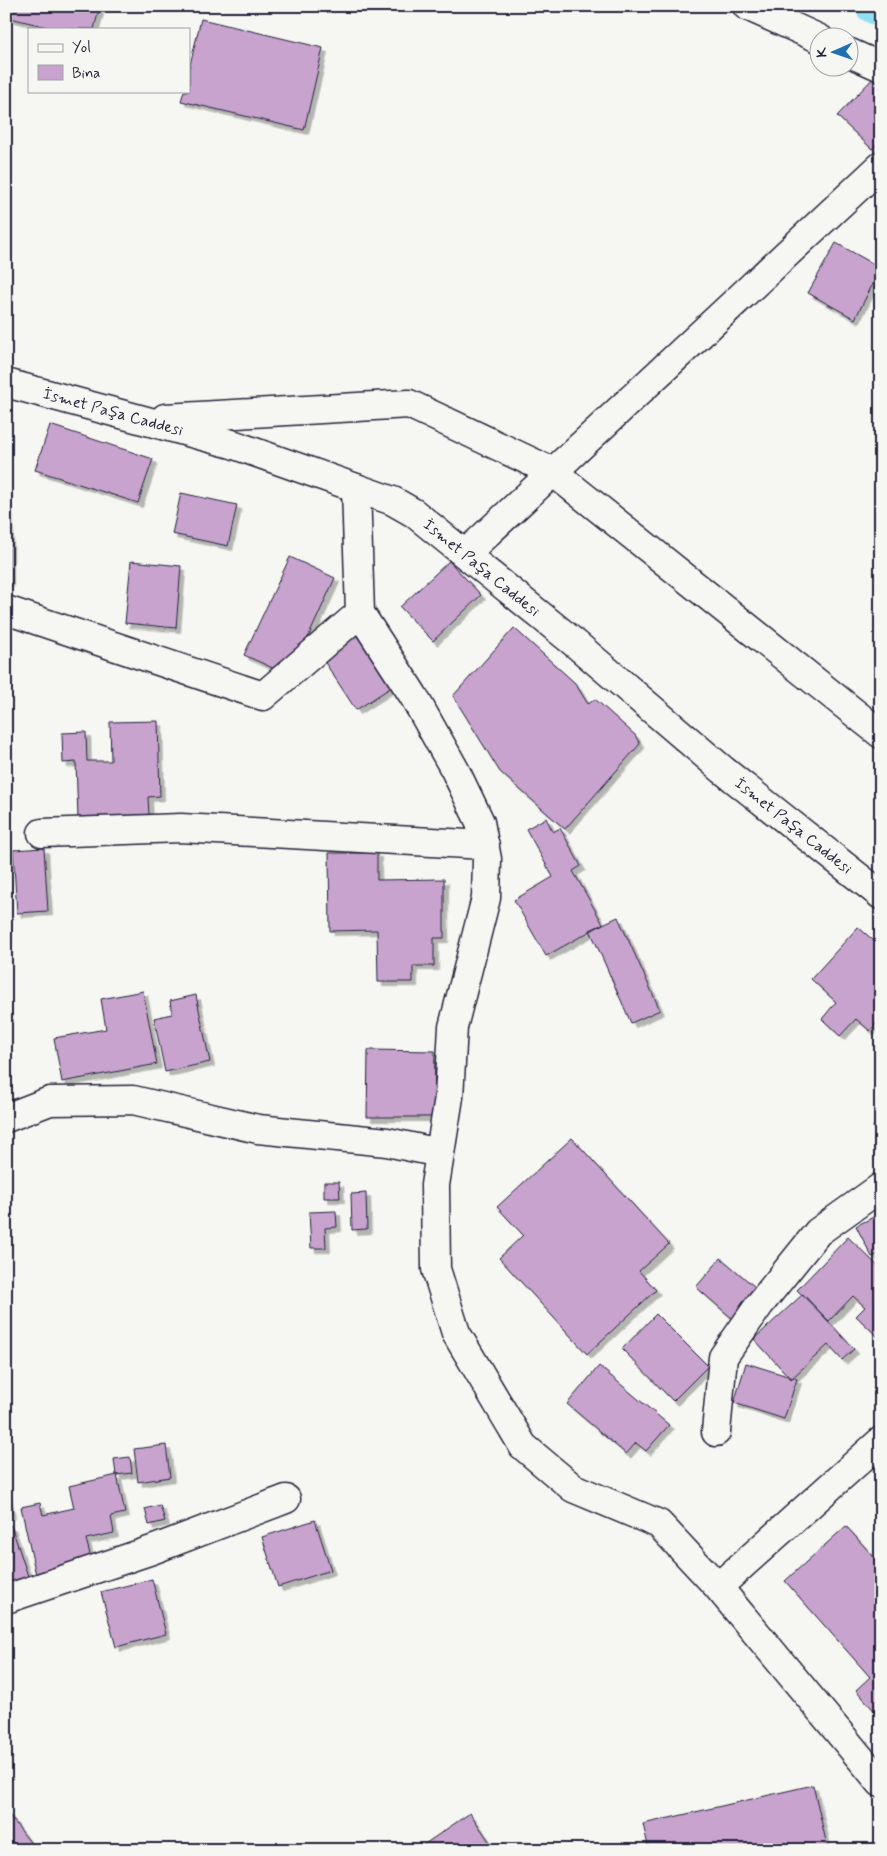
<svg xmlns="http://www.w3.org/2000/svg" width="887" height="1856" font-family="Mynerve,sans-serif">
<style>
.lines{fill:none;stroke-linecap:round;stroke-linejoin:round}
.canal{stroke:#92dff2;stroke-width:34}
.building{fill:#c7a3cd;stroke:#22223b;filter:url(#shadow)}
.minor-casing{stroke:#22223b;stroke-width:31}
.major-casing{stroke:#22223b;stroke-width:31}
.minor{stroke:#f6f6f2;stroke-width:28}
.major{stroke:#f6f6f2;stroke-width:28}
.labels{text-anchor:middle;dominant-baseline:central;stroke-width:4;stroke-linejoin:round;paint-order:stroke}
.street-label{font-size:16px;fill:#22223b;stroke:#f6f6f2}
</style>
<defs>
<filter id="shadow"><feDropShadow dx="4.5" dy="4.5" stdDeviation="0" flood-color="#0004"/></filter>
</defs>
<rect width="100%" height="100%" fill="#f6f6f2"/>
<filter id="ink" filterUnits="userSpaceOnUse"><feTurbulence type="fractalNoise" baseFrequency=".02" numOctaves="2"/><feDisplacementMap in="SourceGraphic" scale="10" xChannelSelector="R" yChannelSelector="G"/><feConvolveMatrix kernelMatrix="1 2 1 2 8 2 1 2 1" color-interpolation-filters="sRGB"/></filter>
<g filter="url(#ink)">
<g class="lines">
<path class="canal" d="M 872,6 L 881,10"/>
</g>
<path class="building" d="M 6,6 L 100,6 L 94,29 L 55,29 L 6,17 Z
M 201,19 L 323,48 L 304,130 L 181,101 L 184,91 L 189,91 L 189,69 Z
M 876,75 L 881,79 L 881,140 L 872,149 L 837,116 Z
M 836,243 L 881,268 L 855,319 L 808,293 Z
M 50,425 L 153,459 L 138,503 L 35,470 Z
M 181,493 L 237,505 L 228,546 L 172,534 Z
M 6,511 L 9,511 L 9,583 L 6,583 Z
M 290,557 L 335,578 L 301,653 L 277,670 L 244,655 Z
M 131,561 L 181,566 L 176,628 L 125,623 Z
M 449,561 L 481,595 L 433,641 L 400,607 Z
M 514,628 L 575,683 L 588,704 L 595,699 L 635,735 L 640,744 L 565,829 L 500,772 L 453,696 Z
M 364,631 L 398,683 L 356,710 L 322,658 Z
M 158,721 L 160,796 L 148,797 L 149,816 L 78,818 L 76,762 L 63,763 L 62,733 L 86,732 L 87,761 L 111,761 L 110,722 Z
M 546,818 L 553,832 L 560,828 L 581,866 L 573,871 L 603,924 L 546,956 L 514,900 L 553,877 L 526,829 Z
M 44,848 L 48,911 L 17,913 L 13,850 Z
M 329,853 L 377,853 L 377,880 L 444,879 L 444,938 L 434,938 L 434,966 L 413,966 L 413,982 L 378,982 L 377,930 L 330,931 Z
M 618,917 L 660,1010 L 631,1023 L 590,930 Z
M 858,927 L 881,947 L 881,1018 L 870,1031 L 856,1019 L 840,1036 L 822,1019 L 836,1002 L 811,979 Z
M 143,991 L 157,1064 L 62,1082 L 54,1038 L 106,1029 L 101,999 Z
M 196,995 L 210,1062 L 165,1072 L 154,1018 L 172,1014 L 170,1001 Z
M 368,1050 L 435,1051 L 434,1117 L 367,1117 Z
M 881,1122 L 881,1144 L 873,1126 Z
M 572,1138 L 669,1244 L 639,1271 L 656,1290 L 587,1354 L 499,1258 L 523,1235 L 497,1207 Z
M 324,1182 L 339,1182 L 340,1198 L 324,1198 Z
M 366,1193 L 367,1229 L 352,1230 L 351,1194 Z
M 336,1211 L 337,1227 L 325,1228 L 326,1248 L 311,1248 L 309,1212 Z
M 881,1213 L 881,1253 L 872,1257 L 856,1226 Z
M 848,1237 L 881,1269 L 881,1337 L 879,1338 L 856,1316 L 865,1307 L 853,1296 L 829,1321 L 797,1290 Z
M 721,1258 L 768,1298 L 743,1328 L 696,1287 Z
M 803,1294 L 854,1349 L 842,1360 L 828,1345 L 791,1379 L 754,1339 Z
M 656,1314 L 708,1366 L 673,1401 L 622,1349 Z
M 746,1363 L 797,1379 L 784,1419 L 734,1403 Z
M 599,1366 L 669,1425 L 646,1451 L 636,1443 L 626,1454 L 567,1404 Z
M 166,1445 L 170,1477 L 138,1482 L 134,1449 Z
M 130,1457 L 132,1473 L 116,1475 L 114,1459 Z
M 117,1475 L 125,1513 L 111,1516 L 114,1533 L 86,1539 L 92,1562 L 36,1575 L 21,1507 L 40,1503 L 43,1515 L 74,1508 L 69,1486 Z
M 6,1486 L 11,1514 L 6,1515 Z
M 160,1505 L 165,1521 L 149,1525 L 145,1509 Z
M 315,1520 L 331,1570 L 278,1587 L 262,1537 Z
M 11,1525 L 31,1585 L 6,1593 L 6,1527 Z
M 846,1526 L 881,1565 L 881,1711 L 877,1714 L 856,1690 L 870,1677 L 785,1581 Z
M 152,1579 L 166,1634 L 116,1647 L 101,1592 Z
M 813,1785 L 828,1850 L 649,1850 L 643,1824 Z
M 6,1811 L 36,1850 L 6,1850 Z
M 470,1813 L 495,1850 L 416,1850 Z"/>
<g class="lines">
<defs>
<path id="minor" d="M 747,6 L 820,39
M 850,53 L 881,67
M 465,554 L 881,166
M 6,610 L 263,696 L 360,613 L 356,488
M 360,613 L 413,695 L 455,770 L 480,822 L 487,859 L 486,898 L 453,1027 L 449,1097 L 435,1185 L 436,1269 L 456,1333 L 523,1446 L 573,1488 L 659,1524 L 718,1587 L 881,1783
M 42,833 L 181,828 L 485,845
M 6,1118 L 50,1101 L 133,1100 L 258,1129 L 387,1142 L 440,1153
M 716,1432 L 723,1357 L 760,1304 L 818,1232 L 881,1187
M 718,1587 L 881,1441
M 6,1599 L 152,1550 L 286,1499"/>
<g id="major">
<path id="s1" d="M 6,383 L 232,444 L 393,501 L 414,513 L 577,645 L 723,770 L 881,895"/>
<path d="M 165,418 L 409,404 L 553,472 L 881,734"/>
</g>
</defs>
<use href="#minor" class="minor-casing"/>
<use href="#major" class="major-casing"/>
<use href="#minor" class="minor"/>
<use href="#major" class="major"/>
</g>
</g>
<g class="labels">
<g class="street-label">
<text stroke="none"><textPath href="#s1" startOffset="111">İsmet Paşa Caddesi</textPath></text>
<text stroke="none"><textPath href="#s1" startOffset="516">İsmet Paşa Caddesi</textPath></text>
<text stroke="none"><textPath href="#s1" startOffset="921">İsmet Paşa Caddesi</textPath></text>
</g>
</g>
<rect width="887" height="1856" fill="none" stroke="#f6f6f2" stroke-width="25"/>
<rect x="12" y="12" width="862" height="1831" fill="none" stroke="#22223b" stroke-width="2" filter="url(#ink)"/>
<rect x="28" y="28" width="162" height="65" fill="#f6f6f2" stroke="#a1a1a9"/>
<rect x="38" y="44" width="25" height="8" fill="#f6f6f2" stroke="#a1a1a9"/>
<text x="72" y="52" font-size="15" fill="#22223b">Yol</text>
<rect x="38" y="65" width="25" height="15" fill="#c7a3cd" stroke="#a1a1a9"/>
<text x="72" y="78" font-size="15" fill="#22223b">Bina</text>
<g transform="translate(834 52) rotate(268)"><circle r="24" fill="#f6f6f2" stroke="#a1a1a9"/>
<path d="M0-4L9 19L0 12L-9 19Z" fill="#1f6fb2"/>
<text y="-8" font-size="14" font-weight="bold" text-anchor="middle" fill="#22223b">K</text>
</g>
</svg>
